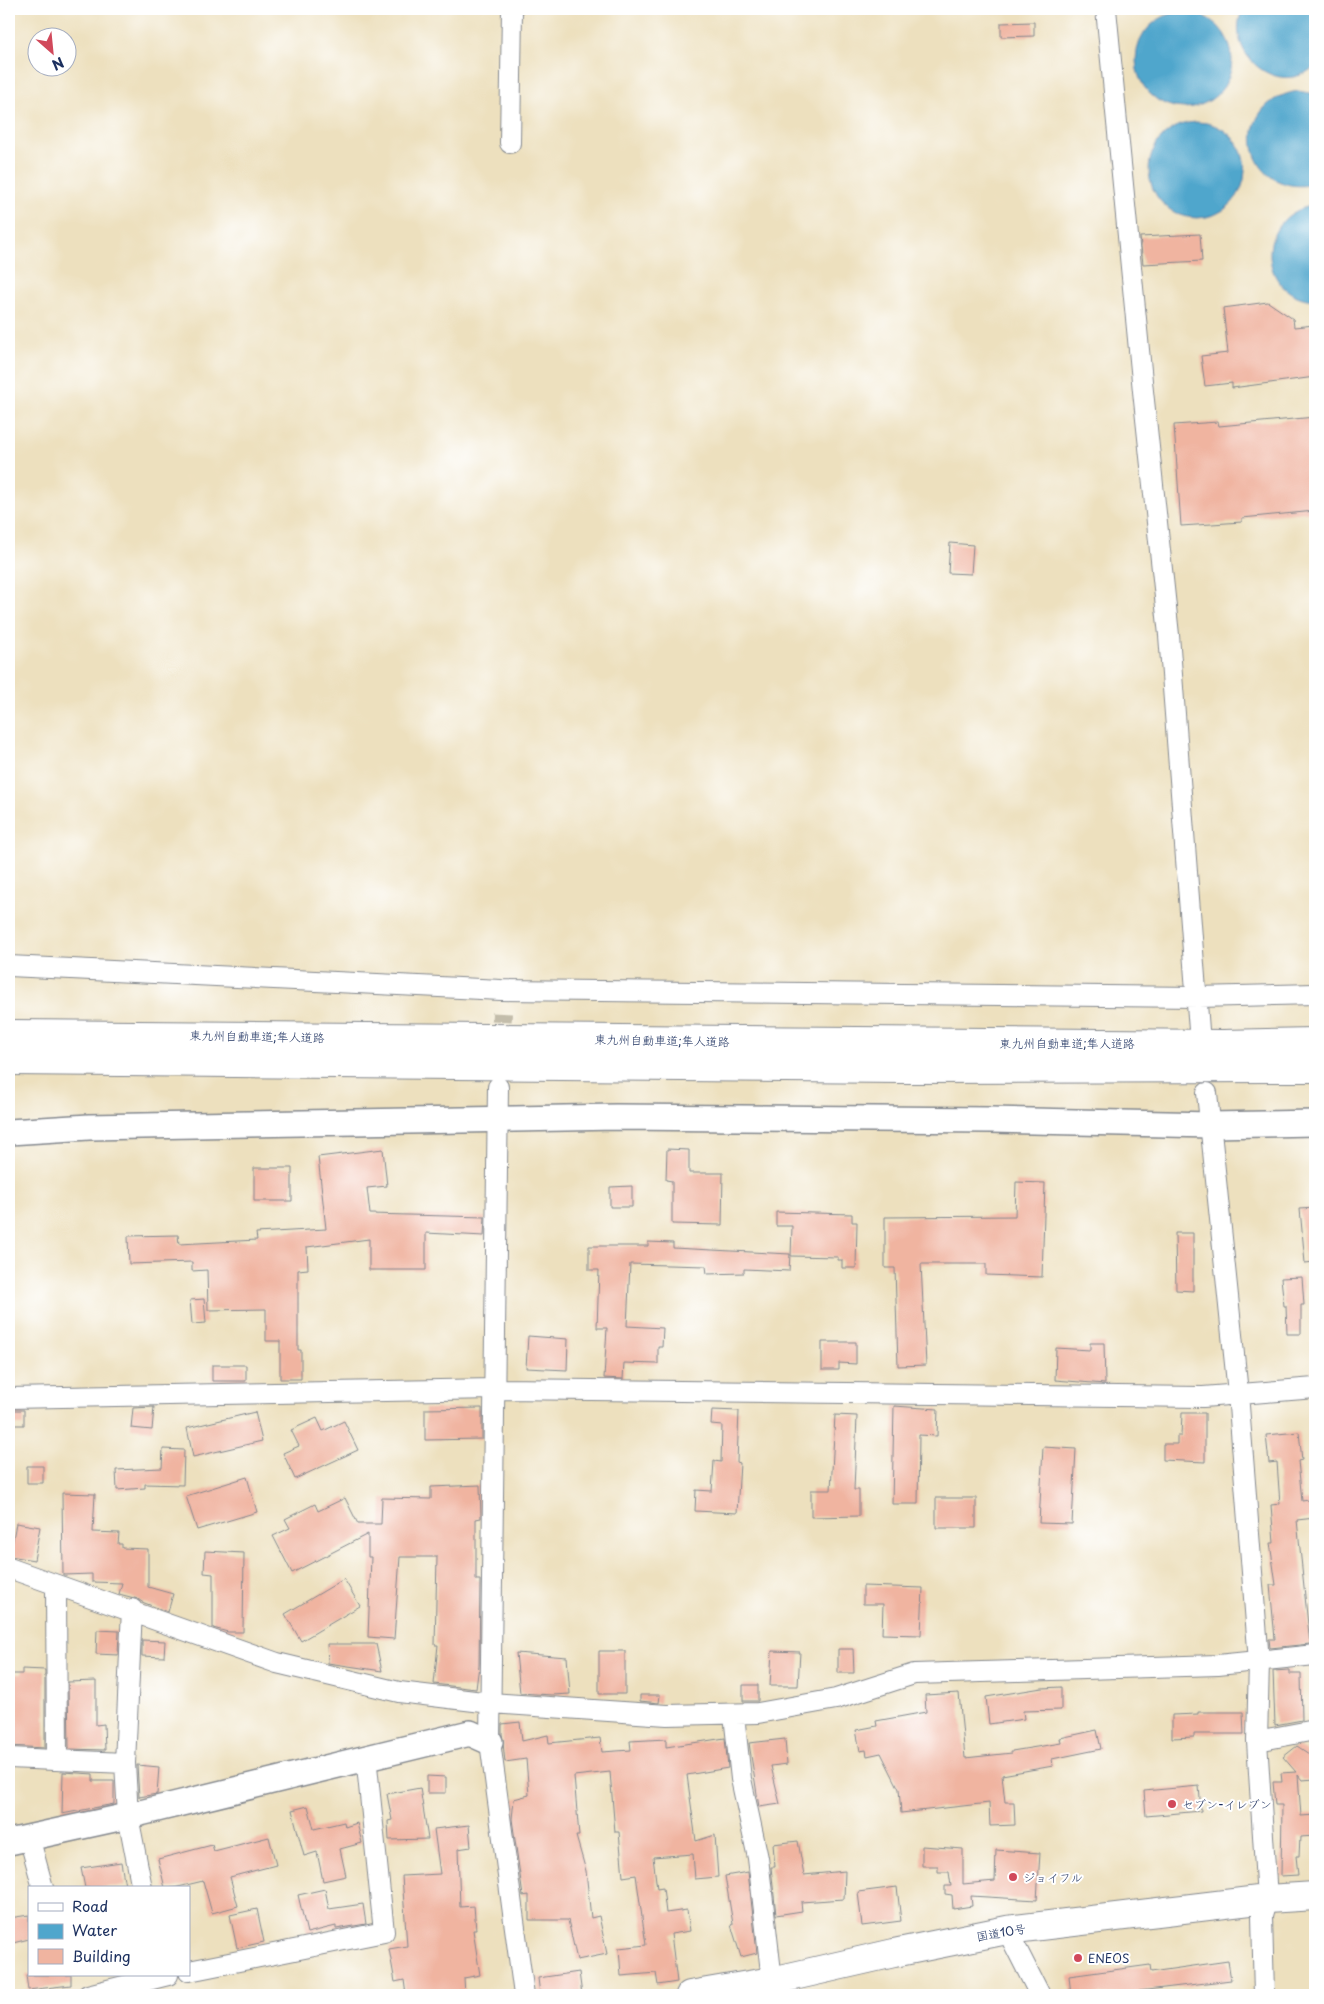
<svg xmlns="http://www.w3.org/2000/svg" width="1324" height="2004" font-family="'Playpen Sans','Klee One',sans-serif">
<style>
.water{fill:#50a6cc;stroke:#366a95}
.building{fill:#f0b4a0}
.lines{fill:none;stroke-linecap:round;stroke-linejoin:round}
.minor-tunnel{stroke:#c3bdab;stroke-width:20;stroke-dasharray:20 10;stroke-linecap:butt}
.minor-casing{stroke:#84888e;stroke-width:22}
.tertiary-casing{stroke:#84888e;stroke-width:28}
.trunk-casing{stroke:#84888e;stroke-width:30}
.motorway-casing{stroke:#84888e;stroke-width:30}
.minor{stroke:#fff;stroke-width:20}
.tertiary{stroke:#fff;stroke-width:25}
.trunk{stroke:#fff;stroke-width:28}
.motorway{stroke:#fff;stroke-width:28}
.poi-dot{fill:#d1495b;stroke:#fff;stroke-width:2}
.labels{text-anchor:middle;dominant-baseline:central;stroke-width:4;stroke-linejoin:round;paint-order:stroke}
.street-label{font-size:12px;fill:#1b2f5e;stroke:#fff}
.poi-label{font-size:12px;fill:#1b2f5e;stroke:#fff;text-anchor:start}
</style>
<rect width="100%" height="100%" fill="#fff"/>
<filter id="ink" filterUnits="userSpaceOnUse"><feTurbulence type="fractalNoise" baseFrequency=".02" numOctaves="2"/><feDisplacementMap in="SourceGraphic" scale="10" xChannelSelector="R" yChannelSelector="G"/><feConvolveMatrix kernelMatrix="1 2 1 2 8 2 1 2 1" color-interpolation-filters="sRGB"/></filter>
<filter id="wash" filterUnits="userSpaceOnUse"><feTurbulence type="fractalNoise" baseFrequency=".0096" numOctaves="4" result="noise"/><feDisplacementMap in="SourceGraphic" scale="20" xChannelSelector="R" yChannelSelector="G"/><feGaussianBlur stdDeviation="1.12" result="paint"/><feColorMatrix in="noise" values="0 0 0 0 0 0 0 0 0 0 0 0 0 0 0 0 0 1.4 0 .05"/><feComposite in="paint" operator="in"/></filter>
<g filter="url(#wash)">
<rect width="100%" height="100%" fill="#ede0be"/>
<path class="water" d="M 1243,9 L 1315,9 L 1315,66 C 1278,100 1222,52 1243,9 Z
M1136 60a48 48 0 1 1 96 0a48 48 0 1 1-96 0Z
M 1298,91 L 1315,94 L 1315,184 C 1245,200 1226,103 1298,91 Z
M1149 170a48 48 0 1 1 96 0a48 48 0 1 1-96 0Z
M 1315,205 L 1315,300 C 1257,297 1253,215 1315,205 Z"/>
<g id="blocks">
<path class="building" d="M 1034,22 L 1034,36 L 1001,37 L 1001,23 Z
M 1200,234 L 1202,261 L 1143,264 L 1140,237 Z
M 1268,302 L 1293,319 L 1294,327 L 1315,325 L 1315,377 L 1232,388 L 1232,383 L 1205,386 L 1201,356 L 1228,353 L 1223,308 Z
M 1315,417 L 1315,511 L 1242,518 L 1242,522 L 1181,526 L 1174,425 L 1218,422 L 1219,426 Z
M 950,543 L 973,545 L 971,574 L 948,573 Z
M 383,1149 L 387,1186 L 367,1188 L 370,1214 L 485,1217 L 484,1236 L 426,1233 L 426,1270 L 369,1270 L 369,1239 L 307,1247 L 308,1269 L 298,1270 L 298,1350 L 301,1350 L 301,1379 L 280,1379 L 280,1341 L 266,1341 L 266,1309 L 208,1310 L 207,1270 L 192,1271 L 192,1262 L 129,1264 L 128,1236 L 178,1235 L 179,1244 L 257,1240 L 256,1233 L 326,1229 L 318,1157 Z
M 667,1149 L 689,1150 L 689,1173 L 723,1173 L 722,1225 L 672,1224 L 672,1181 L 666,1180 Z
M 254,1168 L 292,1168 L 292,1201 L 254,1201 Z
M 1016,1182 L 1045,1183 L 1042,1277 L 986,1275 L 986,1264 L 921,1264 L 926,1365 L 898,1366 L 895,1268 L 885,1268 L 885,1217 L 1015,1216 Z
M 632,1186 L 632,1207 L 610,1207 L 610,1187 Z
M 1315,1208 L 1315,1262 L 1305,1263 L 1300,1209 Z
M 776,1212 L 852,1214 L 852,1222 L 857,1222 L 856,1268 L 842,1268 L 842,1260 L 838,1260 L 838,1257 L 791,1256 L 792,1226 L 776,1226 Z
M 1175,1233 L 1193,1233 L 1193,1291 L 1176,1290 Z
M 648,1242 L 673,1243 L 673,1248 L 790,1254 L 789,1271 L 744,1269 L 744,1273 L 707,1274 L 706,1266 L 630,1264 L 627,1326 L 663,1328 L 662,1347 L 658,1347 L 658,1364 L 624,1363 L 623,1379 L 604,1378 L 607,1328 L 597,1328 L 599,1270 L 589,1270 L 589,1246 L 648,1246 Z
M 1302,1277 L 1304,1305 L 1301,1305 L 1301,1334 L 1287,1334 L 1286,1306 L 1284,1306 L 1281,1278 Z
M 204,1299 L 206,1323 L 192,1324 L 190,1300 Z
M 528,1336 L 568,1339 L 567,1370 L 526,1368 Z
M 822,1342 L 856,1342 L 856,1364 L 839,1363 L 839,1370 L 822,1370 Z
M 1090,1343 L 1104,1343 L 1105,1384 L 1055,1380 L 1056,1348 L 1090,1350 Z
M 212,1365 L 246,1365 L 246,1381 L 212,1381 Z
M 894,1406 L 938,1409 L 937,1436 L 919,1435 L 918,1504 L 892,1504 Z
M 154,1407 L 152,1430 L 131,1428 L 133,1408 Z
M 482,1408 L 482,1439 L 425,1440 L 425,1409 Z
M 9,1410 L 24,1410 L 24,1425 L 9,1425 Z
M 712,1410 L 739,1411 L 737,1462 L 740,1463 L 737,1513 L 695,1511 L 696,1490 L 712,1491 L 714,1461 L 721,1462 L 722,1425 L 711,1424 Z
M 255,1412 L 262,1441 L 193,1457 L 187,1428 Z
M 1182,1413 L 1205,1413 L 1205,1462 L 1163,1460 L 1163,1444 L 1177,1444 L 1177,1436 L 1181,1436 Z
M 835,1415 L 857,1416 L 854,1490 L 859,1490 L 859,1516 L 811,1517 L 811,1490 L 831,1490 Z
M 317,1418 L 323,1431 L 344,1421 L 358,1450 L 295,1479 L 283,1453 L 299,1446 L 291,1430 Z
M 1299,1432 L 1302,1460 L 1298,1461 L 1302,1501 L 1315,1499 L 1315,1518 L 1297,1520 L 1310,1644 L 1270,1648 L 1269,1639 L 1275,1639 L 1270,1585 L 1276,1585 L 1270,1543 L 1274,1543 L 1271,1505 L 1280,1504 L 1277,1462 L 1269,1463 L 1266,1435 Z
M 1043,1447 L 1076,1449 L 1072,1524 L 1039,1523 Z
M 163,1449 L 184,1450 L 183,1485 L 145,1484 L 145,1488 L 117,1490 L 116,1470 L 162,1468 Z
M 27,1466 L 43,1466 L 43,1483 L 27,1483 Z
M 247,1477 L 257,1512 L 197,1530 L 186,1496 Z
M 480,1485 L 481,1518 L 476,1519 L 476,1580 L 480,1580 L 479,1665 L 476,1689 L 434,1684 L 438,1645 L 435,1645 L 437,1557 L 400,1557 L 394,1639 L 368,1637 L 371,1557 L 368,1557 L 368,1534 L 292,1573 L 273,1536 L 290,1528 L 285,1519 L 315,1504 L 318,1511 L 345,1498 L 358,1524 L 381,1524 L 382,1498 L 431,1499 L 431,1487 Z
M 62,1493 L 95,1494 L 93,1532 L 119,1533 L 118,1544 L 122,1544 L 122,1548 L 148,1549 L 148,1587 L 173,1594 L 168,1612 L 142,1602 L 138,1599 L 119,1594 L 122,1583 L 92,1582 L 92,1574 L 63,1575 Z
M 936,1498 L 976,1498 L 976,1528 L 936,1528 Z
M 16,1523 L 40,1527 L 34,1560 L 10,1556 Z
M 205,1551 L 244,1553 L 243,1632 L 228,1632 L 213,1628 L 213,1574 L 204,1573 Z
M 344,1579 L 360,1606 L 301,1641 L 285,1614 Z
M 863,1586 L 923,1588 L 921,1635 L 882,1634 L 883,1604 L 863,1604 Z
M 97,1630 L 119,1631 L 118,1655 L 96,1654 Z
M 142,1640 L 165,1641 L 164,1657 L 142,1656 Z
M 327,1644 L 376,1644 L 382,1671 L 328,1663 Z
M 838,1649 L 853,1649 L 854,1673 L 838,1673 Z
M 599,1651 L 625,1651 L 625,1694 L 599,1694 Z
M 772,1651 L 800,1652 L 798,1686 L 770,1686 Z
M 516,1653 L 567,1657 L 570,1694 L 552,1695 L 520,1693 Z
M 22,1669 L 45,1670 L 45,1748 L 9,1746 L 9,1674 L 22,1674 Z
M 1290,1670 L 1290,1674 L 1301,1674 L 1302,1720 L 1275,1725 L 1273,1671 Z
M 96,1681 L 96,1725 L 104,1724 L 105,1750 L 69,1749 L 68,1682 Z
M 743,1685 L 758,1685 L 758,1701 L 743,1701 Z
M 1061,1687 L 1061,1710 L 1023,1711 L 1024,1719 L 989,1724 L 986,1697 L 1042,1688 Z
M 959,1693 L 965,1758 L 1012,1753 L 1012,1751 L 1061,1743 L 1060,1738 L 1097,1730 L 1101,1749 L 1052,1759 L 1053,1766 L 1002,1775 L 1005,1802 L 1014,1802 L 1015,1825 L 990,1826 L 989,1803 L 901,1813 L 899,1789 L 881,1753 L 867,1756 L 866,1750 L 860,1751 L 856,1730 L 877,1726 L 876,1721 L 926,1712 L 925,1695 Z
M 640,1695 L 660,1695 L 659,1703 L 640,1701 Z
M 1198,1712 L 1243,1712 L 1244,1734 L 1194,1734 L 1194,1737 L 1172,1738 L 1172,1715 L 1198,1714 Z
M 520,1722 L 522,1741 L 548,1735 L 549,1743 L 600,1738 L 602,1752 L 631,1750 L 630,1741 L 666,1739 L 666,1747 L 725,1738 L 728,1768 L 687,1775 L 696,1841 L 715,1835 L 718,1877 L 695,1879 L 693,1854 L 653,1857 L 657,1889 L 663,1888 L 666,1913 L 687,1910 L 690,1931 L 671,1934 L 677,1982 L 658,1985 L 656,1973 L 621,1976 L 619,1948 L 646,1945 L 636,1875 L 623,1877 L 619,1832 L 615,1832 L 610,1772 L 574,1776 L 579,1836 L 576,1836 L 586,1871 L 591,1918 L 599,1916 L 607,1954 L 577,1960 L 568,1920 L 529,1920 L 529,1895 L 523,1896 L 512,1819 L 514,1799 L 529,1795 L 526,1759 L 505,1762 L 502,1734 L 502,1724 Z
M 785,1739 L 787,1764 L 771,1766 L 780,1804 L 759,1807 L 749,1743 Z
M 1297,1746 L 1315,1758 L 1315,1779 L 1302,1780 L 1298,1775 L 1301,1816 L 1315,1815 L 1315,1836 L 1300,1837 L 1299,1856 L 1296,1856 L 1298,1875 L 1281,1876 L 1282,1805 L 1275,1805 L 1273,1782 L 1282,1782 L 1281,1773 L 1296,1772 L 1283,1757 Z
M 137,1765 L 159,1767 L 157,1794 L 139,1797 Z
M 63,1772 L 93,1774 L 93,1781 L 114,1781 L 114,1804 L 62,1814 Z
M 427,1776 L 446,1777 L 446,1793 L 427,1793 Z
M 1199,1786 L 1201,1811 L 1146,1816 L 1144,1791 Z
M 420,1788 L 428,1839 L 389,1840 L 388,1821 L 392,1820 L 387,1794 Z
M 308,1806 L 314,1829 L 344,1822 L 345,1827 L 357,1823 L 362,1843 L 340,1849 L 346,1876 L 323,1881 L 317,1852 L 304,1856 L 292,1810 Z
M 469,1825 L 471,1847 L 458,1849 L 460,1907 L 474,1906 L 476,1930 L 473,1930 L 480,1975 L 464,1978 L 465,1995 L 406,1995 L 404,1980 L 395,1982 L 389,1949 L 407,1946 L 402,1876 L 440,1874 L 434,1829 Z
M 269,1837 L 276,1865 L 230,1877 L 238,1906 L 212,1913 L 203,1881 L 174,1888 L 165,1888 L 158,1859 L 212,1845 L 214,1851 Z
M 798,1841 L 804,1875 L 845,1871 L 844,1899 L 801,1902 L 802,1911 L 776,1915 L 771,1867 L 775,1867 L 773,1844 Z
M 922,1846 L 963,1849 L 963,1884 L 995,1881 L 996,1850 L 1040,1853 L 1037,1900 L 971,1896 L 972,1906 L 953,1909 L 952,1895 L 945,1894 L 945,1886 L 951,1886 L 949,1872 L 938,1872 L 938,1866 L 922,1866 Z
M 121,1862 L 125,1886 L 85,1888 L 81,1868 Z
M 748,1872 L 757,1953 L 741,1957 L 731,1925 L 733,1924 L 725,1876 Z
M 897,1887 L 901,1921 L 862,1926 L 858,1892 Z
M 325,1889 L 329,1909 L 363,1904 L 366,1924 L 336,1929 L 336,1926 L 307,1933 L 298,1895 Z
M 257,1909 L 264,1942 L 237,1948 L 230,1915 Z
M 29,1915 L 29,1939 L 9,1944 L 9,1918 Z
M 1228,1961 L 1231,1980 L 1105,1995 L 1071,1995 L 1069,1976 L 1150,1965 L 1151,1972 Z
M 579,1972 L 582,1995 L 540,1995 L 538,1978 Z
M 26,1975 L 71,1975 L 71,1985 L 28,1990 Z"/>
</g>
</g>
<g filter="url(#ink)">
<use href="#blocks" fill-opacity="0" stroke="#84888e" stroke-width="1"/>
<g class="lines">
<path class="minor-tunnel" d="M 500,1051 L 502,1013"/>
<defs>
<path id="minor" d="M 1106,9 L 1143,391 L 1169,635 L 1199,1030
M 510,143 L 512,9
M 9,966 L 501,990 L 1198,997 L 1315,994
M 498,1087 L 490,1742 L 524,1995
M 1207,1093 L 1238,1393 L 1259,1662 L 1257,1741 L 1267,1899 L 1262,1916 L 1264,1995
M 9,1398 L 495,1389 L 1203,1397 L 1315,1388
M 9,1568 L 277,1663 L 399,1692 L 491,1703 L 667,1715 L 758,1713 L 836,1699 L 914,1674 L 1218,1665 L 1315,1655
M 56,1586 L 57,1759
M 734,1715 L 741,1779 L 758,1858 L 772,1981
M 1257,1741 L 1315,1730
M 9,1758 L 125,1763 L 128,1816 L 142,1888
M 125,1763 L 132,1609
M 29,1837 L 43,1888
M 1007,1930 L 1040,1995
M 189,1971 L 384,1932 L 366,1756
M 88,1995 L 168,1975"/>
<path id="tertiary" d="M 9,1132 L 89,1127 L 616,1117 L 991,1120 L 1211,1125 L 1315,1123
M 9,1842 L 128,1816 L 470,1733 L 490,1742"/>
<path id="trunk" d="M 690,1995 L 772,1981 L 894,1953 L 1007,1930 L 1267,1899 L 1315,1896"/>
<path id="motorway" d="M 9,1034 L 1223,1044 L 1315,1042
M 9,1061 L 902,1069 L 1315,1068"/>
</defs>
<use href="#minor" class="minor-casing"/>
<use href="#tertiary" class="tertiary-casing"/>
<use href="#trunk" class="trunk-casing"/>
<use href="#motorway" class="motorway-casing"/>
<use href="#minor" class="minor"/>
<use href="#tertiary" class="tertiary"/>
<use href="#trunk" class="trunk"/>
<use href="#motorway" class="motorway"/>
</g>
</g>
<g class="poi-dot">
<circle cx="1172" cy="1804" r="5"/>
<circle cx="1013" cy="1877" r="5"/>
<circle cx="1078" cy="1958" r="5"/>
</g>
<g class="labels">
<g class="street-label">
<text transform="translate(257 1036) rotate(1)">東九州自動車道;隼人道路</text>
<text transform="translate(662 1040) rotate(1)">東九州自動車道;隼人道路</text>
<text x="1067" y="1043">東九州自動車道;隼人道路</text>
<text transform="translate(1001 1932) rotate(-10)">国道10号</text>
</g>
<g class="poi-label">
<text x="1182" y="1804">セブン-イレブン</text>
<text x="1023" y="1877">ジョイフル</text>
<text x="1088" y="1958">ENEOS</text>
</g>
</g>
<rect width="1324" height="2004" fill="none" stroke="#fff" stroke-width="30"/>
<rect x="28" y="1886" width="162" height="90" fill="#ffffff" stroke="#a4acbf"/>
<rect x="38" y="1903" width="25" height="8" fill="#ffffff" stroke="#a4acbf"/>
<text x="72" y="1912" font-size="15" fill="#1b2f5e">Road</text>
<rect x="38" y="1924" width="25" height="15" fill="#50a6cc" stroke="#a4acbf"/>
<text x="72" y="1936" font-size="15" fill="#1b2f5e">Water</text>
<rect x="38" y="1949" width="25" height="15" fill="#f0b4a0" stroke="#a4acbf"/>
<text x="72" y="1962" font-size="15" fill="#1b2f5e">Building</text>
<g transform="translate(52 52) rotate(153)"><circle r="24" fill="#ffffff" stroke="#a4acbf"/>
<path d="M0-4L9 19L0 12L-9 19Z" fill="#d1495b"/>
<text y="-8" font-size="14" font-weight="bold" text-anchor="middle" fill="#1b2f5e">N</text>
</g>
</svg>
